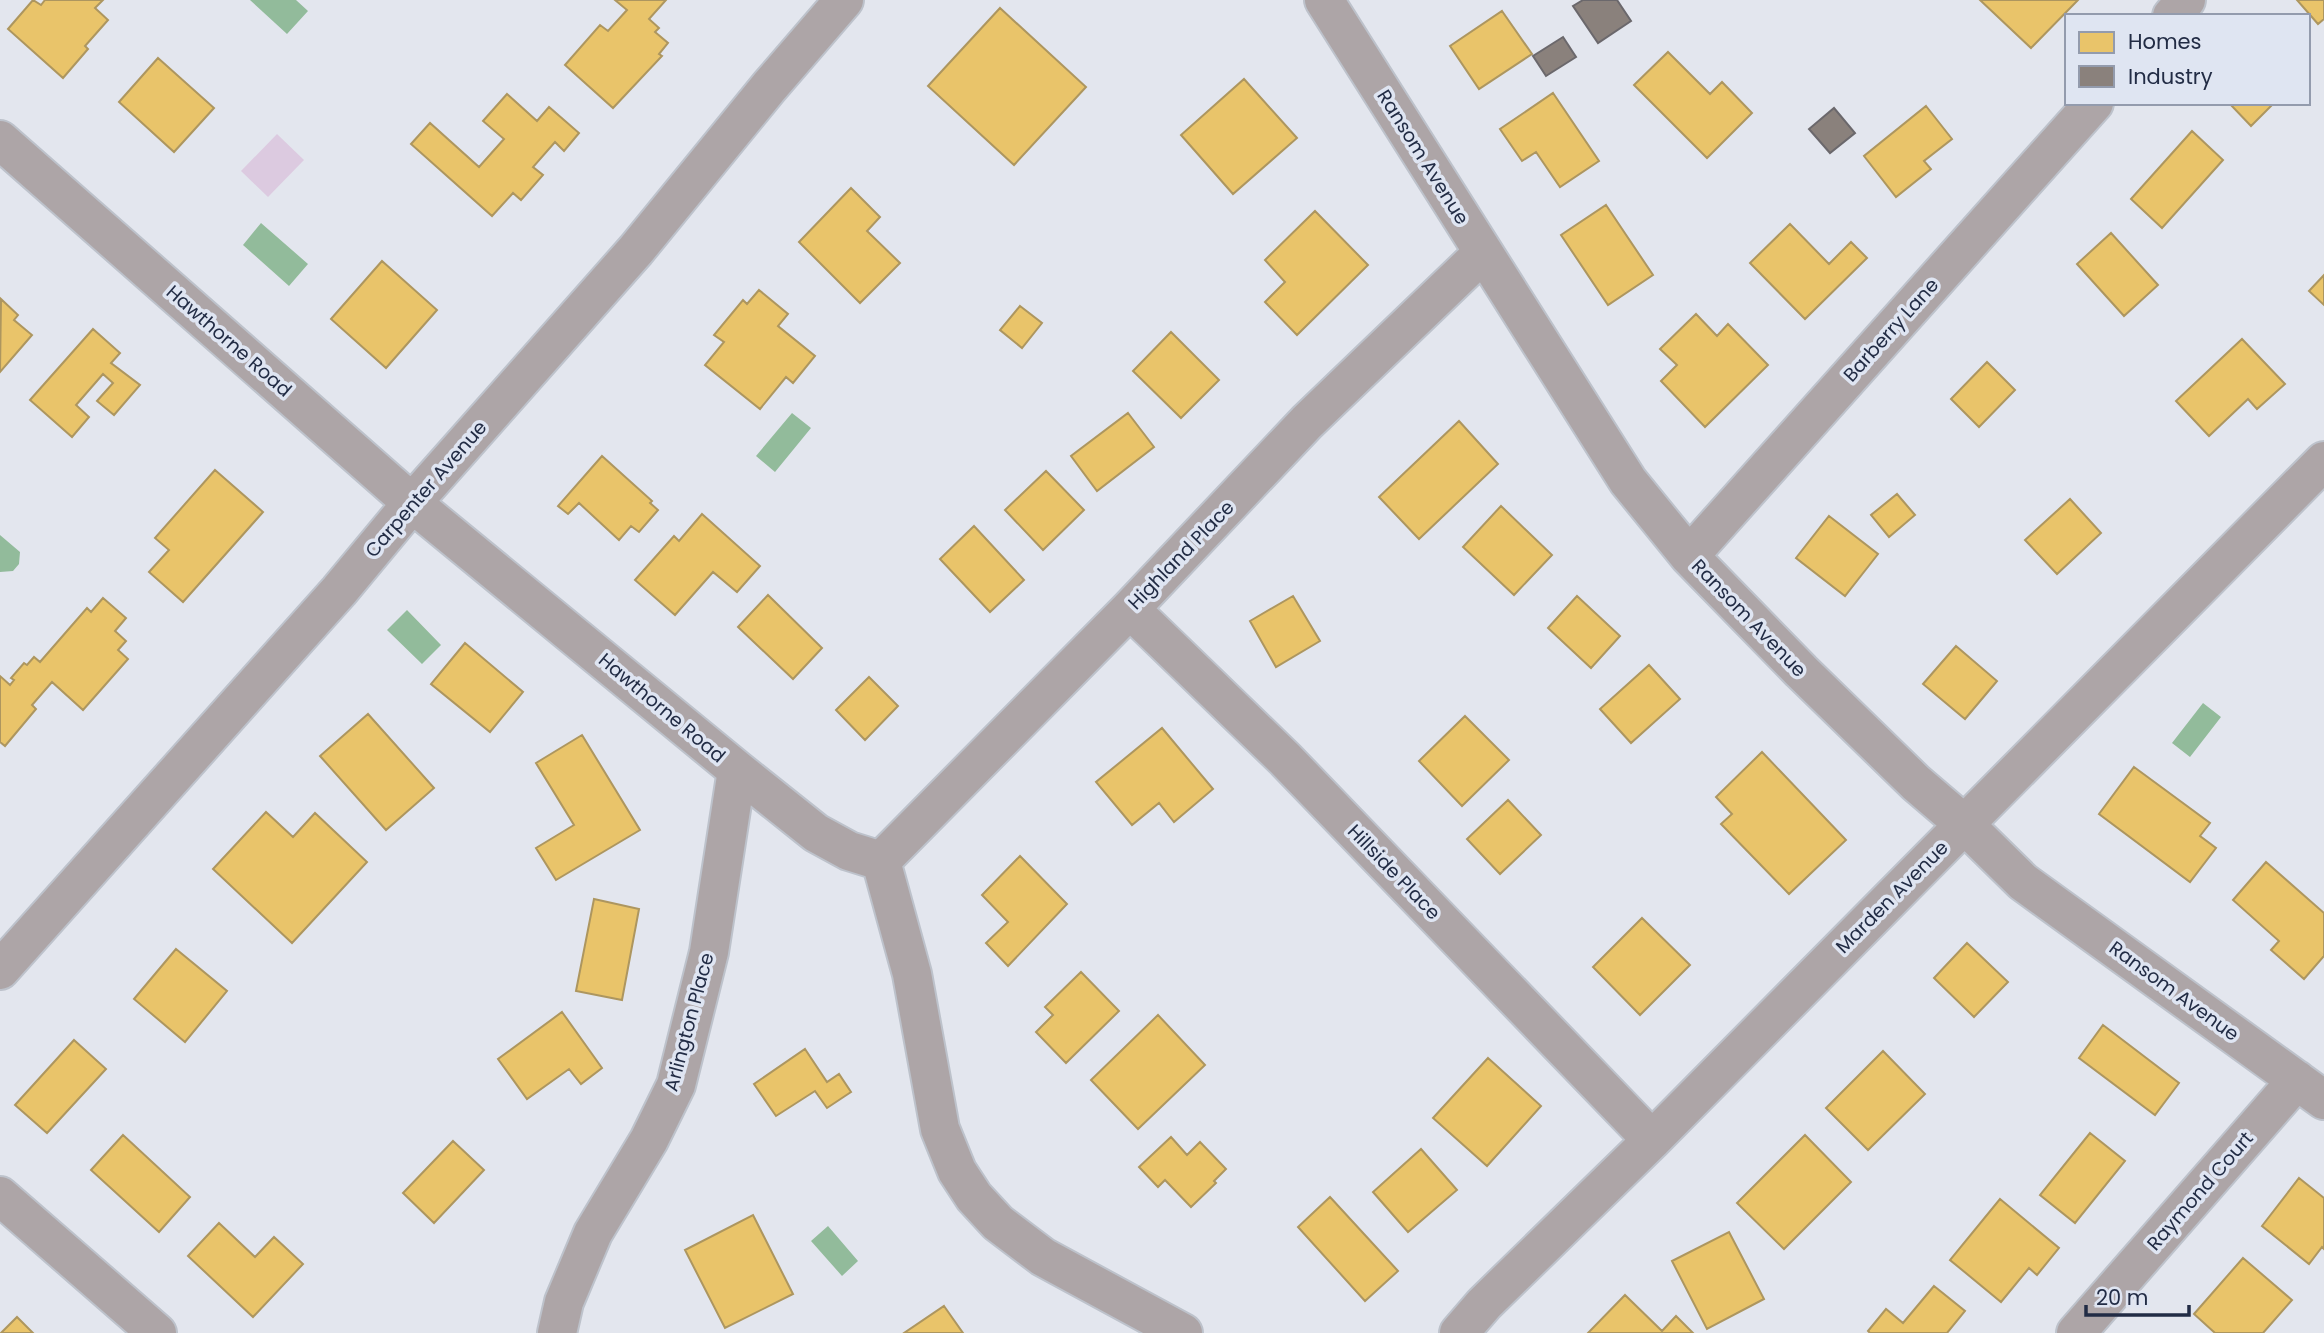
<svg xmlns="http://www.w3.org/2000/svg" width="2324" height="1333" font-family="Poppins,sans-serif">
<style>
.green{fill:#dccae0}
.water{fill:#92bb9b}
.homes{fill:#e9c46a;stroke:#ad965f;stroke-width:2}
.industry{fill:#8a817c;stroke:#6b686c;stroke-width:2}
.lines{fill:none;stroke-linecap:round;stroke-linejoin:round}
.minor-casing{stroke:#bdc2cb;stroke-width:42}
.minor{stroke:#ada5a7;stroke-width:38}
.labels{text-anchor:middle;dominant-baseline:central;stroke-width:7;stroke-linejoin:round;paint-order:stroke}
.street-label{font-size:19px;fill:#222c45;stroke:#dfe5f2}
</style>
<rect width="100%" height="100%" fill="#e3e6ee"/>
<path class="green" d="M 277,134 L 304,160 L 268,197 L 241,171 Z"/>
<path class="water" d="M 250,0 L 296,0 L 308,11 L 287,34 Z
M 261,223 L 308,264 L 289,286 L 243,245 Z
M 792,413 L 811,428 L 775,472 L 756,456 Z
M 0,535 L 20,552 L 19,564 L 13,571 L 0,572 Z
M 407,610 L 441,645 L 422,664 L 387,630 Z
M 2203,703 L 2221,717 L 2190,757 L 2172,743 Z
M 828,1226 L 858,1261 L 842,1276 L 811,1241 Z"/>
<path class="homes" d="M 33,0 L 41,5 L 45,0 L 103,0 L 95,8 L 108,20 L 85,46 L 88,49 L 63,78 L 8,29 Z
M 615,0 L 666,0 L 649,19 L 659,28 L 655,32 L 668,43 L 659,54 L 662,56 L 613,108 L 565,65 L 600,25 L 608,31 L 627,10 Z
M 1980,0 L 2078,0 L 2031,48 Z
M 2297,0 L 2324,0 L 2324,19 L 2318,24 Z
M 1000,8 L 1086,87 L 1014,165 L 928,86 Z
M 1502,11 L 1532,54 L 1479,89 L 1450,46 Z
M 1668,52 L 1710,94 L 1722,82 L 1752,113 L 1707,158 L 1634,85 Z
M 158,58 L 214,108 L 174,152 L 119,102 Z
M 1244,79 L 1297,138 L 1233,194 L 1181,135 Z
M 1553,93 L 1599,161 L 1560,187 L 1536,152 L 1522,161 L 1500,129 Z
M 507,94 L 537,121 L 549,107 L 579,133 L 564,151 L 555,142 L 533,167 L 543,175 L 521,200 L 513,193 L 492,216 L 411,144 L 430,123 L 479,167 L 504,139 L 483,121 Z
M 2229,103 L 2274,103 L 2251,126 Z
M 1926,106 L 1952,139 L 1924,161 L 1931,169 L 1896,197 L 1864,156 Z
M 2192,131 L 2223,160 L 2162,228 L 2131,199 Z
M 851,188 L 880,217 L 867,231 L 900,263 L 860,303 L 799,242 Z
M 1606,205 L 1653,275 L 1608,305 L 1561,235 Z
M 1315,211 L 1368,265 L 1297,335 L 1265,302 L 1285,282 L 1265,260 Z
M 1790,224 L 1829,264 L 1851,242 L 1867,258 L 1805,319 L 1750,263 Z
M 2111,233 L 2158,285 L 2124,316 L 2077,264 Z
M 382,261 L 437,310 L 386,368 L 331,319 Z
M 2324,275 L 2324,305 L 2309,291 Z
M 759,290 L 788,314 L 778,326 L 815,356 L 793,383 L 786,377 L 760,409 L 705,365 L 724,342 L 714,335 L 743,300 L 747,304 Z
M 1,299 L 18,315 L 14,320 L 32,335 L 0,372 Z
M 1020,306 L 1042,323 L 1022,348 L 1000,330 Z
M 1696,314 L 1717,336 L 1728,324 L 1768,365 L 1705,427 L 1661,381 L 1677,365 L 1660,349 Z
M 93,329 L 120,353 L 111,363 L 140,385 L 114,415 L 97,401 L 113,383 L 103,374 L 76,405 L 89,417 L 72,437 L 30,400 Z
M 1171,332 L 1219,380 L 1181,418 L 1133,371 Z
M 2242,339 L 2285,384 L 2257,409 L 2248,399 L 2209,436 L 2176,401 Z
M 1987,362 L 2015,390 L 1979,427 L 1951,399 Z
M 1128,413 L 1154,447 L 1097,491 L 1071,456 Z
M 1459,421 L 1498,464 L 1419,539 L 1379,497 Z
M 602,456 L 652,501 L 650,503 L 658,510 L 639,532 L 631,526 L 619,540 L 579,503 L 568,514 L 558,506 Z
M 215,470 L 263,512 L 183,602 L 149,572 L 169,550 L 155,538 Z
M 1046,471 L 1084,510 L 1043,550 L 1005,510 Z
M 1897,494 L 1915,515 L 1889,537 L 1871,515 Z
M 2070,499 L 2101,533 L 2057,574 L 2025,540 Z
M 1501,506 L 1552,555 L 1514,595 L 1463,547 Z
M 702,514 L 760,566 L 737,592 L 713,572 L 675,615 L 635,580 L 674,536 L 679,541 Z
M 1829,516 L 1878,554 L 1845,596 L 1796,558 Z
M 974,526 L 1024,580 L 990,612 L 940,559 Z
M 768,595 L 822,648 L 793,679 L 738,627 Z
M 1293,596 L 1320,641 L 1276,667 L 1250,621 Z
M 1577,596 L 1620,636 L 1591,668 L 1548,628 Z
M 103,598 L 126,618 L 115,631 L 126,641 L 118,650 L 128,659 L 83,710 L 52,682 L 32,705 L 36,709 L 5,746 L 0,742 L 0,676 L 10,685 L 14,680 L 11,678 L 24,663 L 27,665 L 34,657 L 40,662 L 87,608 L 91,612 Z
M 465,643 L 523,692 L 490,732 L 431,684 Z
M 1956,646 L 1997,681 L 1965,719 L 1923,684 Z
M 1649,665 L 1680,699 L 1631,743 L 1600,709 Z
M 869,677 L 898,706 L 865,740 L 836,710 Z
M 368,714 L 434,788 L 386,830 L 320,756 Z
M 1465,716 L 1509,760 L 1462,806 L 1419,761 Z
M 1162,728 L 1213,789 L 1174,822 L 1159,803 L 1132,825 L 1096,782 Z
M 582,735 L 640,830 L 556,880 L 536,848 L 574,825 L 536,763 Z
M 1762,752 L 1846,840 L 1789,894 L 1721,824 L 1732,814 L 1716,797 Z
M 2134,767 L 2210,823 L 2200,836 L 2216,848 L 2190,882 L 2099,814 Z
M 1508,800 L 1541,835 L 1500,874 L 1467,839 Z
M 266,812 L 293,837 L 315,813 L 367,862 L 292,943 L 213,869 Z
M 1020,856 L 1067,904 L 1008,966 L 986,943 L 1008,922 L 982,895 Z
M 2266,862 L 2324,913 L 2324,956 L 2304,979 L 2271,950 L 2279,941 L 2233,900 Z
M 594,899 L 639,909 L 622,1000 L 576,991 Z
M 1642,918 L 1690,965 L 1640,1015 L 1593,967 Z
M 1967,943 L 2008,982 L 1974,1017 L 1934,978 Z
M 176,949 L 227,991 L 185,1042 L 134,999 Z
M 1081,972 L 1119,1011 L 1066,1063 L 1036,1032 L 1053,1015 L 1045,1007 Z
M 562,1012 L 602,1068 L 581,1084 L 569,1069 L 527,1099 L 498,1059 Z
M 1158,1015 L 1205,1065 L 1138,1129 L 1091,1080 Z
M 2103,1025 L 2179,1083 L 2155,1115 L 2079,1058 Z
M 74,1040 L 106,1069 L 47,1133 L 15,1105 Z
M 805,1049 L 827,1082 L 839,1074 L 851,1092 L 827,1108 L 815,1091 L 776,1116 L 754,1084 Z
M 1883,1051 L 1925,1094 L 1868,1150 L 1826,1108 Z
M 1488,1058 L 1541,1106 L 1487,1166 L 1433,1118 Z
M 2090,1133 L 2125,1161 L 2075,1223 L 2040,1195 Z
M 123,1135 L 190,1197 L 159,1232 L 91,1170 Z
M 1805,1135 L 1851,1182 L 1784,1249 L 1737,1203 Z
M 1171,1137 L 1187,1155 L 1200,1142 L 1226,1169 L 1214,1181 L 1216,1183 L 1191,1207 L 1165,1180 L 1158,1187 L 1139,1167 Z
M 453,1141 L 484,1170 L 434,1223 L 403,1193 Z
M 1421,1149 L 1457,1190 L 1408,1232 L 1373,1192 Z
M 2299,1178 L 2324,1198 L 2324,1249 L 2322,1247 L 2309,1264 L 2262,1226 Z
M 1330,1197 L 1398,1271 L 1365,1301 L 1298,1227 Z
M 2000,1199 L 2059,1248 L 2037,1275 L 2029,1268 L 2001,1302 L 1950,1260 Z
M 753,1215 L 793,1294 L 725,1328 L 685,1250 Z
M 219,1223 L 255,1257 L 274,1237 L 303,1264 L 253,1317 L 188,1256 Z
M 1729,1232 L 1764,1299 L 1707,1329 L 1672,1261 Z
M 2243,1258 L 2292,1300 L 2263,1333 L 2215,1333 L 2194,1314 Z
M 1934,1286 L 1965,1311 L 1947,1333 L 1870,1333 L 1868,1331 L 1886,1309 L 1903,1323 Z
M 1625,1295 L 1662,1331 L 1676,1316 L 1693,1333 L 1588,1333 Z
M 944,1306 L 963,1333 L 904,1333 Z
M 17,1317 L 33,1333 L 1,1333 Z"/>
<path class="industry" d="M 1583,0 L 1617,0 L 1631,21 L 1598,43 L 1573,6 Z
M 1563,37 L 1576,57 L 1546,76 L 1533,56 Z
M 1834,108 L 1855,133 L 1830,153 L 1809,129 Z"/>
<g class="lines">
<defs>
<path id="minor" d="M 1324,0 L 1628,481 L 1689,556 L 1801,671 L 1916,783 L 1964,824 L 2023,882 L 2324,1100
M 2172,16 L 2186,0
M 0,140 L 412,503 L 737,770 L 816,833 L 849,851 L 881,861 L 912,974 L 940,1129 L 957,1171 L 974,1197 L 998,1223 L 1043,1257 L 1183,1333
M 1689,556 L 2094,103
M 1130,609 L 1285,759 L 1652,1140
M 881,861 L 1130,609 L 1307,422 L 1483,253
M 0,970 L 339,591 L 412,503 L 636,250 L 769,87 L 844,0
M 0,1196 L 157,1333
M 557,1333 L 564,1302 L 593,1233 L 649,1140 L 676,1085 L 709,952 L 737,770
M 1459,1333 L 1484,1304 L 1652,1140 L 2324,461
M 2076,1333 L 2297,1080"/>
</defs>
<use href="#minor" class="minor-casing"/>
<use href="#minor" class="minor"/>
</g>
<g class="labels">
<g class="street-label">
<text transform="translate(1423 157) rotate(58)">Ransom Avenue</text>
<text transform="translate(1891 330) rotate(-48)">Barberry Lane</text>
<text transform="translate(229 341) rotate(41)">Hawthorne Road</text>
<text transform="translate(426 489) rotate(-49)">Carpenter Avenue</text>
<text transform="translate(1181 555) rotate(-46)">Highland Place</text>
<text transform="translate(1749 618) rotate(46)">Ransom Avenue</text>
<text transform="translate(662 708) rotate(40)">Hawthorne Road</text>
<text transform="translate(1394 872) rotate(46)">Hillside Place</text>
<text transform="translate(1892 897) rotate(-45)">Marden Avenue</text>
<text transform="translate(2174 991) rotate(36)">Ransom Avenue</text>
<text transform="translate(689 1022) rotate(-75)">Arlington Place</text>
<text transform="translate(2200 1191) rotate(-49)">Raymond Court</text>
</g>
</g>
<rect x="2065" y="14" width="245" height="91" fill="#dfe5f2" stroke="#939bad" stroke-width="2"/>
<rect x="2079" y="32" width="35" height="21" fill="#e9c46a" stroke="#939bad" stroke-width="2"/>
<text x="2128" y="49" font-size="21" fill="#222c45">Homes</text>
<rect x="2079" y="66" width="35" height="21" fill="#8a817c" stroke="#939bad" stroke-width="2"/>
<text x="2128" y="84" font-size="21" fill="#222c45">Industry</text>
<path d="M2086 1305v10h103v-10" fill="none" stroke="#222c45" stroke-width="3.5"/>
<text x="2096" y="1305" font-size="21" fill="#222c45" stroke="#dfe5f2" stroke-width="5" paint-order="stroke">20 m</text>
</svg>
